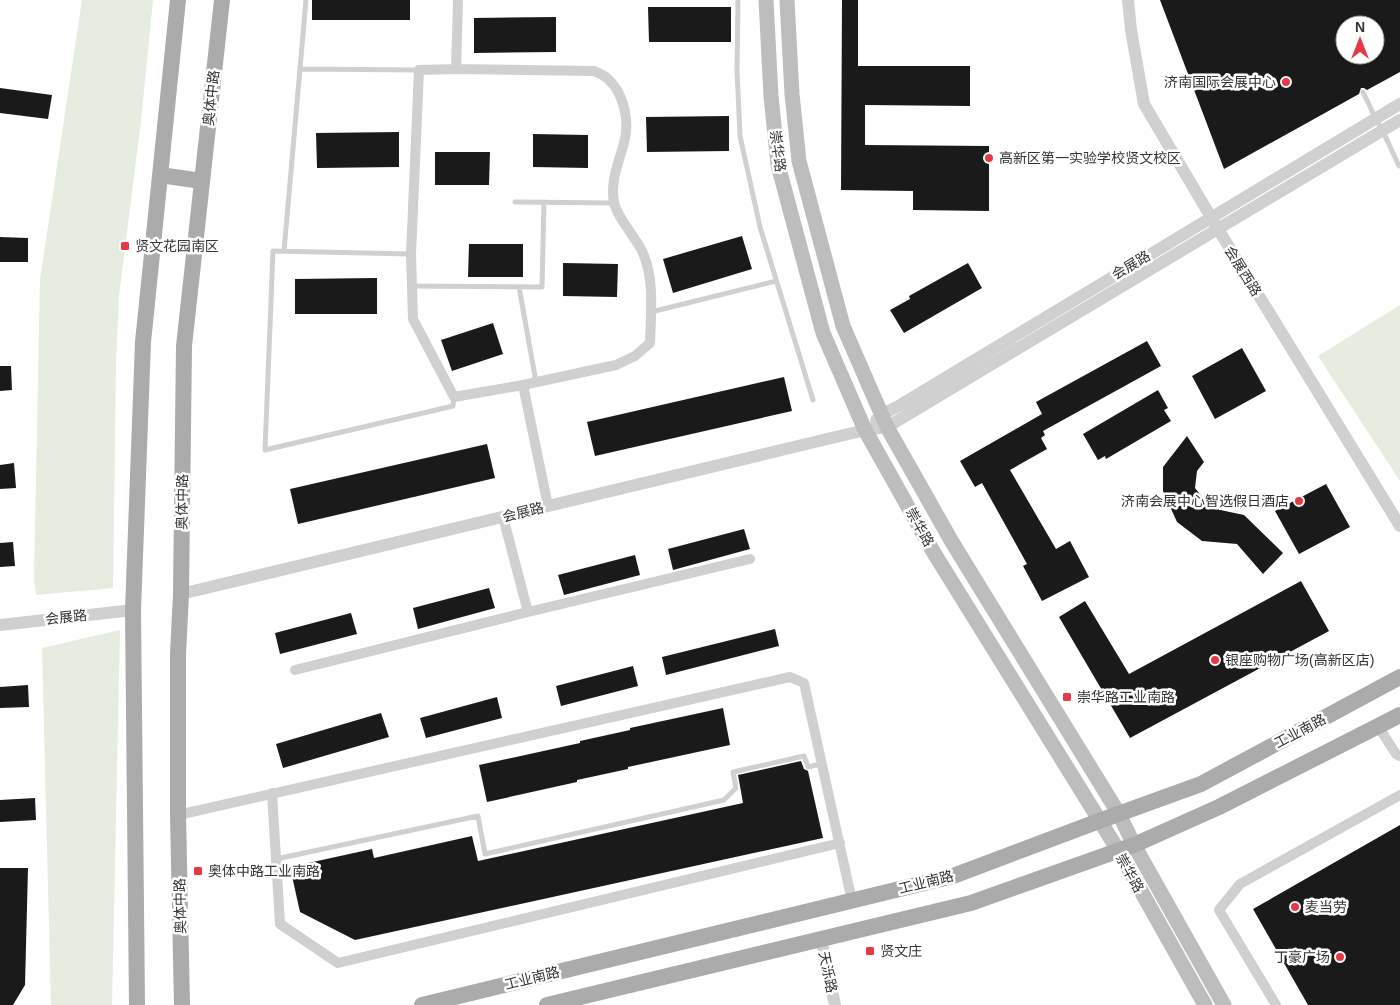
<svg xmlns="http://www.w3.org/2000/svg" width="1400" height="1005" font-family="Arial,'Noto Sans SC',sans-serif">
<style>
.green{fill:#e6ecdf}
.building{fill:#1a1a1a;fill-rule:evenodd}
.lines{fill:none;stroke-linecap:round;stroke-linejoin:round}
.service{stroke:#d0d0d0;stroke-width:5}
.minor{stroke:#d0d0d0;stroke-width:10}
.tertiary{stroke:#d0d0d0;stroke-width:12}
.secondary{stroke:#bdbdbd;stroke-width:15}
.primary{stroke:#ababab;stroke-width:16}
.service-bridge{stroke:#d0d0d0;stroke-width:5}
.poi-dot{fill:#e63946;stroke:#fff;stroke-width:2}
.labels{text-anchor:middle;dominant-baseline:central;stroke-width:5;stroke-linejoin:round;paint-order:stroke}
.poi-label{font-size:14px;fill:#333;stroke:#fff;text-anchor:start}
.street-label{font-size:14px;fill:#333;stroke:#fff}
</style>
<rect width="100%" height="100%" fill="#fff"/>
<path class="green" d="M 82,0 L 153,0 L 141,121 L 119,295 L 116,362 L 113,588 L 36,595 L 34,579 L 40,280 Z
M 1400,305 L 1400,481 L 1318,356 Z
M 120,630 L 112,1005 L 51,1005 L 42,648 Z"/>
<path class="building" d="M 312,0 L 410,0 L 410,20 L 312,20 Z
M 842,0 L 858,0 L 858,66 L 970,66 L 970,106 L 865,105 L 865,145 L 989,146 L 989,211 L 913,210 L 913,191 L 841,190 Z
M 1160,0 L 1400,0 L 1400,72 L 1367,90 L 1364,88 L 1361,88 L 1359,94 L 1224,169 ZM 1345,25 L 1375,25 L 1375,55 L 1345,55 Z
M 648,7 L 731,7 L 731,42 L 649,42 Z
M 556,17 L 556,52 L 474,53 L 474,18 Z
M 0,88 L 52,95 L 48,119 L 0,113 Z
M 729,116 L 729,151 L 647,152 L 646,117 Z
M 399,132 L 399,167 L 317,168 L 316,133 Z
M 533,134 L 588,135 L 588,168 L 533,167 Z
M 435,152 L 490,152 L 489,185 L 435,185 Z
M 742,236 L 752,269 L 673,293 L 663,259 Z
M 0,237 L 28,238 L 28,262 L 0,262 Z
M 469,244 L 523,244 L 523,277 L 468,277 Z
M 563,263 L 618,264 L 617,297 L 563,296 Z
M 968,263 L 982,288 L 904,333 L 890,310 L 910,299 L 909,296 Z
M 377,278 L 377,314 L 295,314 L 295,279 Z
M 493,323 L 503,354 L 452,371 L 441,340 Z
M 1147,341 L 1161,366 L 1043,431 L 1045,435 L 1041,438 L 1047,449 L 1010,470 L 1056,549 L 1070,541 L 1089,577 L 1042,601 L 1023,566 L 1027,564 L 982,483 L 975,487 L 960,461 L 1042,414 L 1036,402 Z
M 1242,348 L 1266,391 L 1215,419 L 1192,376 Z
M 0,366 L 11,366 L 12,390 L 0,391 Z
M 784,377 L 792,411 L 595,456 L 587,422 Z
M 1158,390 L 1168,408 L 1164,410 L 1171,421 L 1106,459 L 1105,456 L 1098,460 L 1083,434 Z
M 1187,436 L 1204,462 L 1197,471 L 1195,488 L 1211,508 L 1244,515 L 1283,553 L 1263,574 L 1237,544 L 1202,541 L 1177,522 L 1163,491 L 1163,467 Z
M 487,444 L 495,478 L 298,524 L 290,489 Z
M 14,463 L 16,488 L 0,489 L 0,465 Z
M 1326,484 L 1350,527 L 1299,554 L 1275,511 Z
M 744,529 L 750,549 L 673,570 L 668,549 Z
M 13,542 L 15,566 L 0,567 L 0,543 Z
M 635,555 L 640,575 L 564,595 L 558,575 Z
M 1301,581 L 1329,631 L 1130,738 L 1059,617 L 1085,601 L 1129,674 Z
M 489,588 L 495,608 L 418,629 L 413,608 Z
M 351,613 L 357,634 L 280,654 L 275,633 Z
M 775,629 L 779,646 L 666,675 L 662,657 Z
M 633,666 L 638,686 L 561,706 L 556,686 Z
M 28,685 L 29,707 L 0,708 L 0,687 Z
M 497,697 L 502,718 L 426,738 L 420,718 Z
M 723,708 L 730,745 L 628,767 L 628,769 L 577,780 L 577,782 L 487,802 L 479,765 L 580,743 L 580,741 L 630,730 L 630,728 Z
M 381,713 L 389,737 L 283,768 L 276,744 Z
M 801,761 L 804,769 L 808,771 L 823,838 L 355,940 L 300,912 L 290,867 L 372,849 L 374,858 L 472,836 L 478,861 L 743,803 L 738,775 Z
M 35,798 L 36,820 L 0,822 L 0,800 Z
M 1400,825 L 1400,1005 L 1308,1005 L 1253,909 Z
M 0,868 L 28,868 L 25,985 L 13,1005 L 0,1005 Z"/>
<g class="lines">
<path class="service" d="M 738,0 L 737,70 L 740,136 L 760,227 L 813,400
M 300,69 L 419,70
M 1363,92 L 1374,115
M 1387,140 L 1399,166
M 515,202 L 614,203
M 284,251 L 306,0
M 411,254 L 273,251 L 265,450 L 453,406 L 454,397
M 412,286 L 542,287 L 544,202
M 519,287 L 536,382
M 651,312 L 776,281
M 276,859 L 478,816 L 485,854 L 724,800 L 736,788 L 733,772 L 804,756 L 808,767 L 821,764"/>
<path class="minor" d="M 456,69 L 594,71 C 599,73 604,75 608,79 C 624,93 630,122 624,143 C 619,162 610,181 614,202 C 616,215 634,236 641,249 C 655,276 651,313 650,343 L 635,356 L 616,365 L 523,385 L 454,397 L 413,319 L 411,254 L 419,70 Z
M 456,69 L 458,0
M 523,385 L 548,506
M 528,612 L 750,559
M 295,670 L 528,612 L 503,517
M 1378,726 L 1396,754 L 1400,756
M 272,793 L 280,924 L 338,963 L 840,843
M 178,815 L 790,677 L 804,683 L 852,901
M 1276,1005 L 1219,910 L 1240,884 L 1400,795"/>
<path class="tertiary" d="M 1128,0 L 1131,30 L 1144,104 L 1218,229 L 1400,526
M 876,420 L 881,415 L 902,404 L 1400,104
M 181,594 L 865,430 L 887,427 L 1400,120
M 0,625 L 133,610
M 821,939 L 835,1005"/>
<path class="secondary" d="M 766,0 L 771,96 L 778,165 L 823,333 L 865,430 L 934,553 L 1118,850 L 1205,1005
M 787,0 L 792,94 L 799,161 L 843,326 L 887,427 L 952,542 L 1119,814 L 1134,845 L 1224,1005"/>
<path class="primary" d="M 160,175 L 202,181
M 137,1005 L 133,610 L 143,342 L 178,0
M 182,1005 L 178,815 L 178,654 L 181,594 L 184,346 L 222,0
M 422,1005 L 953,876 L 1099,821 L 1201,784 L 1400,677
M 547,1005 L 971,903 L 1134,845 L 1219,807 L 1400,715"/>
<path class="service-bridge" d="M 1374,115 L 1387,140"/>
</g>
<g class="poi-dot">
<circle cx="1286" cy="82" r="5"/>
<circle cx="989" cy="158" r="5"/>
<rect x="120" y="241" width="10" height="10" rx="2.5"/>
<circle cx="1299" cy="501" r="5"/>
<circle cx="1215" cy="660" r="5"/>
<rect x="1062" y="692" width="10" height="10" rx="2.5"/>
<rect x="193" y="866" width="10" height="10" rx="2.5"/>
<circle cx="1295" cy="907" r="5"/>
<rect x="865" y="946" width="10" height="10" rx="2.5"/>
<circle cx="1340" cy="957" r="5"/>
</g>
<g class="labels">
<g class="poi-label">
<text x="1276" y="82" text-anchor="end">济南国际会展中心</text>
<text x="999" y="158">高新区第一实验学校贤文校区</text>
<text x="135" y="246">贤文花园南区</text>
<text x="1289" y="501" text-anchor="end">济南会展中心智选假日酒店</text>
<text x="1225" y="660">银座购物广场(高新区店)</text>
<text x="1077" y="697">崇华路工业南路</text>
<text x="208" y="871">奥体中路工业南路</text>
<text x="1305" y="907">麦当劳</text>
<text x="880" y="951">贤文庄</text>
<text x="1330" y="957" text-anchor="end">丁豪广场</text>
</g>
<g class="street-label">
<text transform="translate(211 98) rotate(-84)">奥体中路</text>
<text transform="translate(778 151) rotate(82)">崇华路</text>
<text transform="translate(1131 265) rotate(-31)">会展路</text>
<text transform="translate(1243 271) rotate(58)">会展西路</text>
<text transform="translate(182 502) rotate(-89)">奥体中路</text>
<text transform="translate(523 512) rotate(-14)">会展路</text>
<text transform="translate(920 527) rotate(61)">崇华路</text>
<text transform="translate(66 617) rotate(-6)">会展路</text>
<text transform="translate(1300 731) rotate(-28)">工业南路</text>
<text transform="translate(1130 873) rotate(61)">崇华路</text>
<text transform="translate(926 882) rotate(-14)">工业南路</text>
<text transform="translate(180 906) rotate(-91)">奥体中路</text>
<text transform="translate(828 972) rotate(78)">天泺路</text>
<text transform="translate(532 978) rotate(-14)">工业南路</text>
</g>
</g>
<g transform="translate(1360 40)"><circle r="24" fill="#ffffff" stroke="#adadad"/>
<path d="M0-4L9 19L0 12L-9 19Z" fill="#e63946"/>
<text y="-8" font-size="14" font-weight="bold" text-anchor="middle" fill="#333333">N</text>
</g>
</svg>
